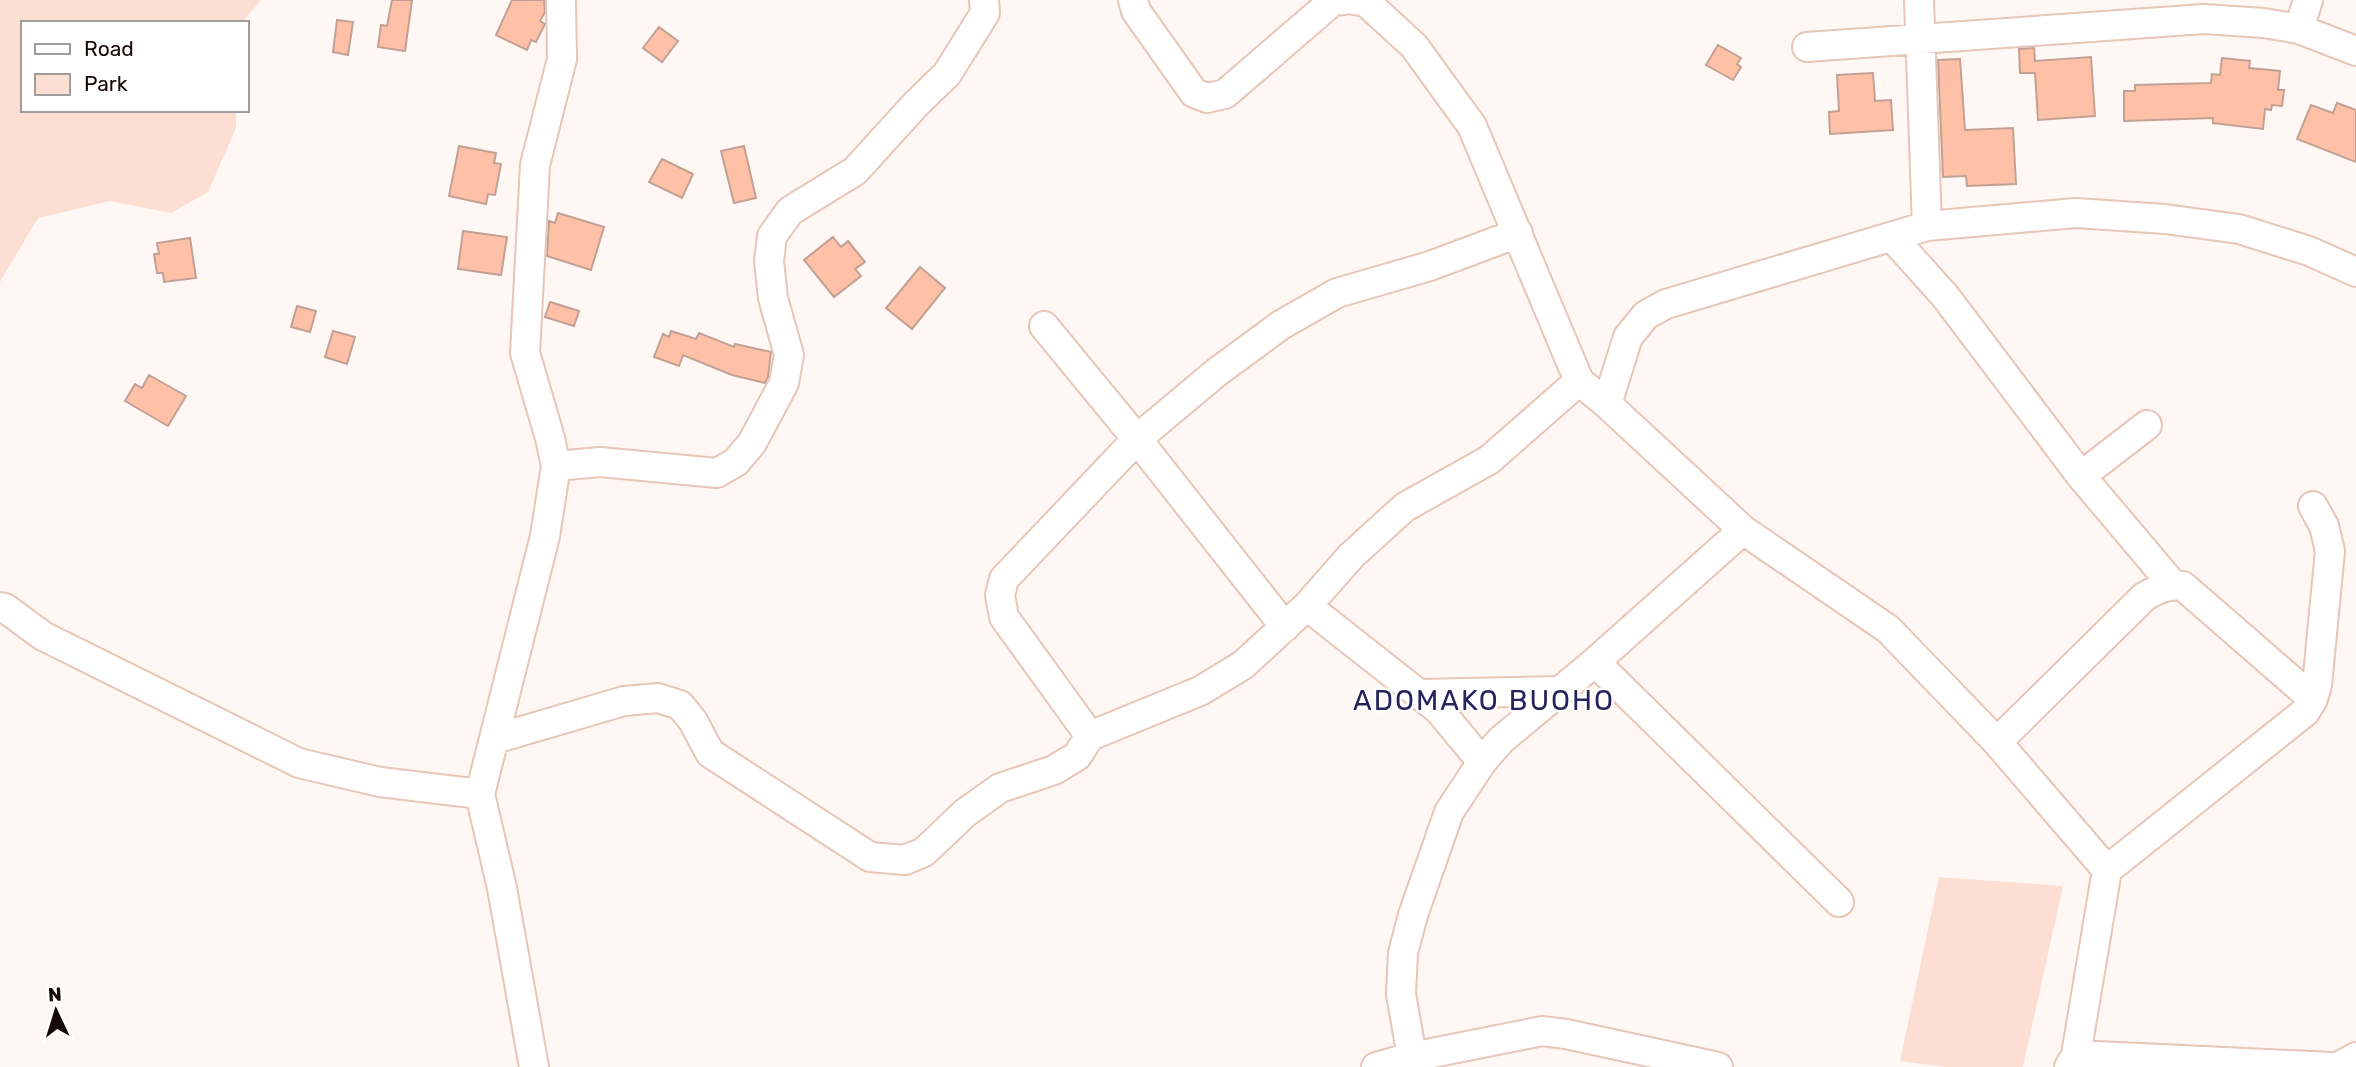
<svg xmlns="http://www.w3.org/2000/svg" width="2356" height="1067" viewBox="0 0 2356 1067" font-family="Rubik,sans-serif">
<rect width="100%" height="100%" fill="#fef7f4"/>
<path fill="#fcded2" d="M0,0H261L242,23H23V110H236V128L208,192L171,213L110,201L38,218L0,282Z
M1939,877L2063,886L2023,1067H1945L1900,1061Z"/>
<path fill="#fec1a8" stroke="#c2a194" stroke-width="2" d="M392,0H412L405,51L378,47L381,25L387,26Z
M512,0H544L545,12L540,21L545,24L536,42L531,40L527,50L496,35Z
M337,20L353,22L348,55L333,52Z
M659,27L678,41L662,62L643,48Z
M1718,45L1741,58L1737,64L1741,67L1733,80L1706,65Z
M2034,48L2035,61L2091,57L2095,116L2038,120L2035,73H2020L2019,49Z
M2222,58L2250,61L2249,68L2280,71L2278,90H2284L2282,106L2272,105L2271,110L2265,109L2263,129L2213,123V118L2124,121V91H2135V85L2211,83L2212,74L2220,75Z
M1960,59L1965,130L2013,128L2016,184L1967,186L1966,176L1943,177L1938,60Z
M1873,73L1875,101L1891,100L1893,130L1830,134L1829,112L1839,111L1837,75Z
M2337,103L2356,110V162L2297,139L2311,105L2333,113Z
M459,146L496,153L494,163L501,164L495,195L488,194L486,204L449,196Z
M744,146L756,198L734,203L721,151Z
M662,159L693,174L682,198L649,182Z
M558,213L604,227L591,270L547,256L549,221L555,223Z
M463,231L507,237L501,275L458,269Z
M833,237L841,247L848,241L865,262L855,269L861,276L834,297L804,260Z
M190,238L196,278L164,282L163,273H157L154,254H159L157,243Z
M920,267L945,288L912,329L886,308Z
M550,302L579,311L574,326L545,317Z
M297,306L316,311L310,332L291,327Z
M333,331L355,337L347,364L325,357Z
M671,331L696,339L699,333L734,347L735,344L771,352L768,377L765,383L732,375L683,355L679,366L654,357L663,334L669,337Z
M149,375L186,396L168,426L125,401L135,384L142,388Z"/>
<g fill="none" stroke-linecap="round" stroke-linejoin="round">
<g stroke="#e7c5b8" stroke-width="32">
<path id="minor" d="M1133,0L1136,11L1194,93L1207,98L1225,94L1333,1L1344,0
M1354,0L1366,2L1414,46L1472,126L1579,381L1607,404L1743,530L1888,629L1997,742L2107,870L2076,1055L2069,1067
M1919,0L1927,226
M2299,29L2308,0
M1807,47L2204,19L2264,23L2299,29L2356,51
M1892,237L1945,296L2081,476L2173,585
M1044,326L1137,439L1285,627
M1607,404L1628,337L1646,315L1666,304L1927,226L2076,213L2165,219L2239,229L2309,251L2356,272
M556,466L600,462L717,473L736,462L752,443L784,383L789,355L773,298L769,261L772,236L790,211L855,171L916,104L947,74L985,13L984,0
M2081,476L2147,425
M1307,606L1439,710L1482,762
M0,607L5,608L43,636L299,763L380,782L480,794L502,888L534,1067
M1595,662L1839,902
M1419,694L1560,691
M1090,736L1004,617L1000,595L1004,579L1137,439L1217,372L1281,325L1337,293L1430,266L1518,233
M495,739L624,701L658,698L680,705L693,721L710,753L870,857L905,860L924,852L965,813L1000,788L1054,770L1077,756L1090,736L1200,691L1243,665L1307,606L1351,556L1405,507L1489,460L1579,381
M1997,742L2144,597C2157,589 2168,584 2183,586L2313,699
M480,794L545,536L556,466L550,438L525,353L535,165L562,59L561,0
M2107,870L2305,712L2313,699L2317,685L2330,551L2324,526L2313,506
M2076,1055L2332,1067
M1412,1057L1401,994L1403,953L1413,915L1449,812L1482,762L1501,740L1595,662L1743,530
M1376,1067L1412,1057L1542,1031L1566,1034L1718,1067
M2338,1067L2356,1057"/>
</g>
<use href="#minor" stroke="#fff" stroke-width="28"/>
</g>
<g text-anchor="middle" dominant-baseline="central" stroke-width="5" stroke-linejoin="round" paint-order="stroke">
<g font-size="28" letter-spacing="2" fill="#25225c" stroke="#fff">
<text x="1484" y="700">ADOMAKO BUOHO</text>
</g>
</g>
<rect x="21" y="21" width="228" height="91" fill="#ffffff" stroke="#a19d9b" stroke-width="2"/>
<rect x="35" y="44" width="35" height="10" fill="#ffffff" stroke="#a19d9b" stroke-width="2"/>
<text x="84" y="56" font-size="21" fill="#140905">Road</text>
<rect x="35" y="74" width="35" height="21" fill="#fcded2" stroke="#a19d9b" stroke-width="2"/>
<text x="84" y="91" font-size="21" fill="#140905">Park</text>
<g transform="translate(56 1011) rotate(356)" stroke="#ffffff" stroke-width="5" paint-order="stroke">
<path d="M0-5L12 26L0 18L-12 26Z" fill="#140905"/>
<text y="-10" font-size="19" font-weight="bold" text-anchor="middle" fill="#140905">N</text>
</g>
</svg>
